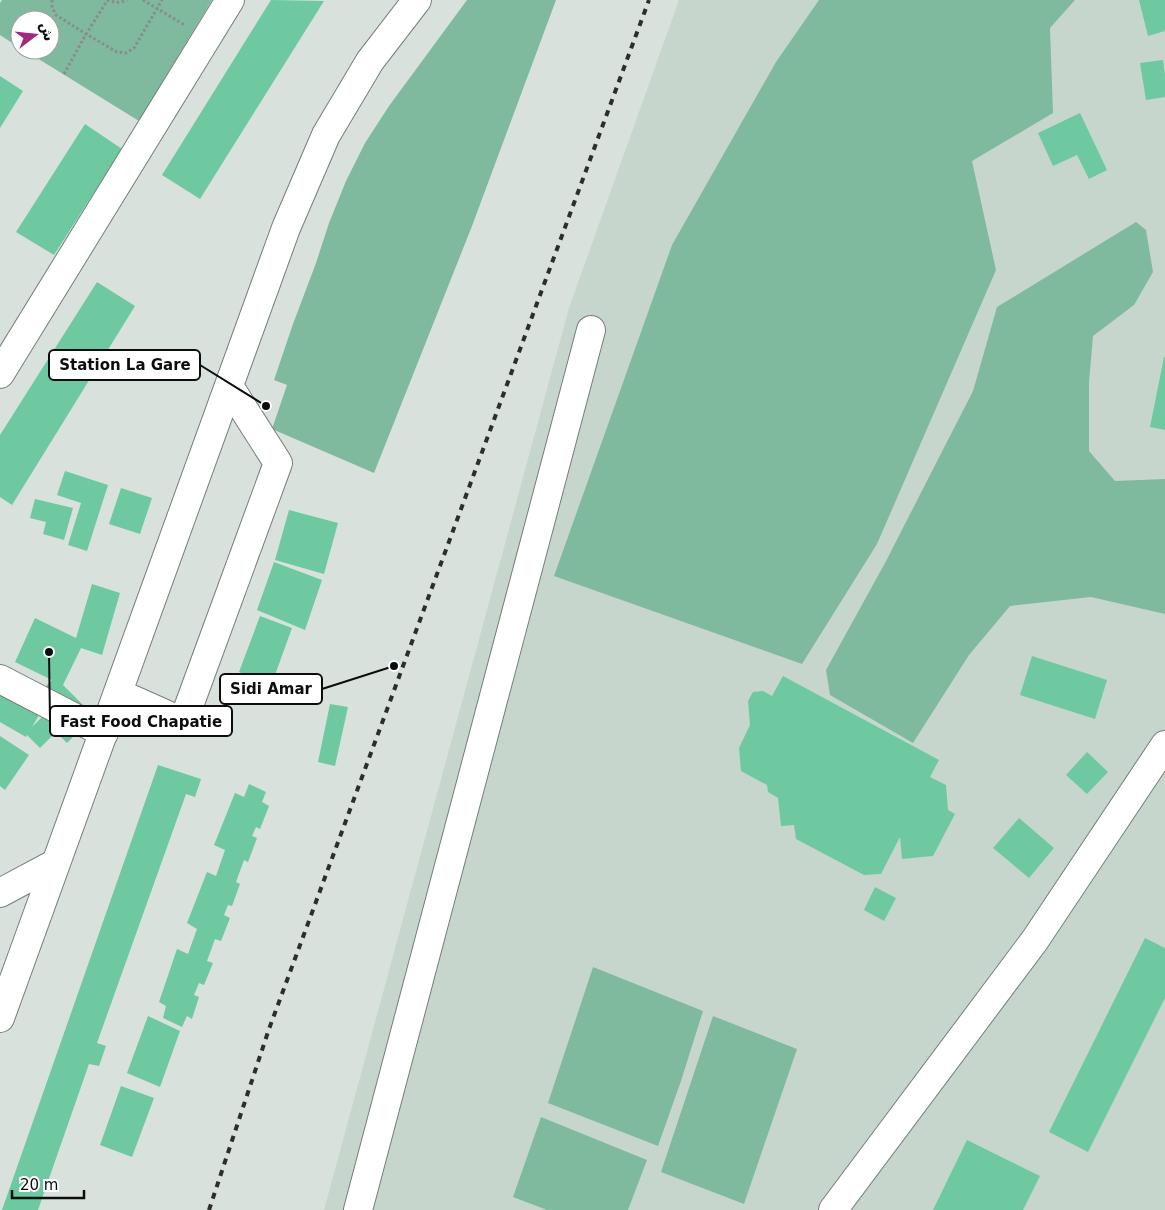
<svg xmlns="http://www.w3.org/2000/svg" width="1165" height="1210" viewBox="0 0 1165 1210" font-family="'DejaVu Sans',Vazirmatn,sans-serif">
<rect width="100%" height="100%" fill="#d8e1dc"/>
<path fill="#c6d6cd" d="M679,0H1165V1210H324L569,308Z"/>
<path fill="#80ba9e" d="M2,0H212L139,121L24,50H50V20H20V48L0,35V3Z
M467,0H556L472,226L374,473L272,429L287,385L274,380L293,324L316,263L329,223L346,181L365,143L389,106Z
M819,0H1075L1050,28L1053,113L972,161L996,270L877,544L802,664L554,576L672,245L776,62Z
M1136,222L1146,230L1153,272L1134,305L1093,336L1089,382V451L1115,481L1165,479V614L1091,597L1010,606L969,655L913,743L830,695L826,670L885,563L973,391L997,307Z
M593,967L703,1011L681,1081L658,1146L548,1103Z
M713,1016L797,1049L744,1204L661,1172Z
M541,1117L647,1160L628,1210H547L513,1197Z"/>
<path fill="#6ec9a0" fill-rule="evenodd" d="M271,0L324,1L200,199L162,175Z
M1139,0H1165V31L1148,36Z
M1163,60L1165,75V97L1146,100L1140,63Z
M0,76L23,91L0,128Z
M1080,113L1107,170L1089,179L1077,155L1053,166L1038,133Z
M85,124L122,149L54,255L16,232Z
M97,282L135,306L12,505L0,497V435Z
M1164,357H1165V430L1150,427Z
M65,471L108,485L87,551L68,545L81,503L57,495Z
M121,488L152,498L140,534L109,524Z
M35,499L73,508L64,540L43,534L46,522L30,518Z
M289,510L338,523L324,574L275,560Z
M274,562L322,580L305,630L257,610Z
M92,584L120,593L102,655L81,648L63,685L94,716L67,743L56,732L40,748L27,735L26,737L0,722V678L40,692L52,680L15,662L35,618L76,638ZM48,700L53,706L32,727Z
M260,616L292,628L271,686L239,672Z
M1032,656L1107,680L1095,719L1020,695Z
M783,676L939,760L930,777L946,785L948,810L955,814L933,856L902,859L900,837L881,874L864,875L796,839L794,825L781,826L778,798L768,792L767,785L741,771L739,748L750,725L748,701L753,692L763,691L772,696Z
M330,704L348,707L335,766L318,762Z
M0,736L29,755L5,790L0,786Z
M1087,752L1108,772L1087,794L1066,775Z
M158,765L201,779L195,797L186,794L97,1043L106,1046L99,1066L89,1064L38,1210H2Z
M249,784L266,792L262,802L269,806L260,829L256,827L252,836L257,838L248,862L244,860L236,882L240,884L232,906L228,905L224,915L230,918L221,941L215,939L207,961L213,963L204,985L199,983L194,995L199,997L192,1019L187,1016L182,1027L163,1018L166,1006L159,1002L177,949L188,954L197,929L187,923L207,872L216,876L225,850L214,845L235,793L244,797Z
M1019,818L1054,848L1029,878L993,848Z
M875,887L896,898L884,921L864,910Z
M1145,938L1165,948V998L1088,1152L1049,1132Z
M148,1016L180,1031L160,1087L127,1073Z
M121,1086L154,1098L132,1157L100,1145Z
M967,1140L1040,1176L1023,1210H933Z"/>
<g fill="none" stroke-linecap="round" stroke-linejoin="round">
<g stroke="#767e7a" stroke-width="30">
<path id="minor" d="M0,374L230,0
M0,679L104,733
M118,693L183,722L278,463L229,386
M0,893L56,863
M0,1018L286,228L326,135L370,61L417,0
M358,1210L591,330
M833,1210L1035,940L1165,745"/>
</g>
<path stroke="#878d89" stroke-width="3" stroke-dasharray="2.5 2.5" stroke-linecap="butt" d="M52,0V7L56,15L86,34L117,52L126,53L134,48L162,0
M107,0C115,3 120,3 127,0
M143,0L186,26
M64,74L86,34L107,1"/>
<use href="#minor" stroke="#fff" stroke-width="28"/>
<path stroke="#2b2e2c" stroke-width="4" stroke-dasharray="6 6" stroke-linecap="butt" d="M209,1210L269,1029L649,0"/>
</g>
<path fill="none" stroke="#0c0e0d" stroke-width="2" d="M266 406L200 365M394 666L322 689M49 652L50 721"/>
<g fill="#0c0e0d" stroke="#fff" stroke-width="2">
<circle cx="266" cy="406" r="5"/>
<circle cx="394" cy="666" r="5"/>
<circle cx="49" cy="652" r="5"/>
</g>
<g fill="#fff" stroke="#0c0e0d" stroke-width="2">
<rect x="49" y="350" width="151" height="30" rx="5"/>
<rect x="220" y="674" width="102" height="30" rx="5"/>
<rect x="50" y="706" width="182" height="30" rx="5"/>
</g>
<g font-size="15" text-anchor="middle" font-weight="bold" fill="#0c0e0d">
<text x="125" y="370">Station La Gare</text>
<text x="271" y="694">Sidi Amar</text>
<text x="141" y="727">Fast Food Chapatie</text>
</g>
<g transform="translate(35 35) rotate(74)"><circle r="24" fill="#ffffff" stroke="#9e9f9e"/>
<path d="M0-4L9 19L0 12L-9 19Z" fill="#a3297e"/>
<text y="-8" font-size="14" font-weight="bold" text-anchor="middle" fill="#0c0e0d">ش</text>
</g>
<path d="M12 1190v8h72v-8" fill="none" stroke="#0c0e0d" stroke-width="2.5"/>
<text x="20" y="1190" font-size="15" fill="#0c0e0d" stroke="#ffffff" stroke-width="4" paint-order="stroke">20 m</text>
</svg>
